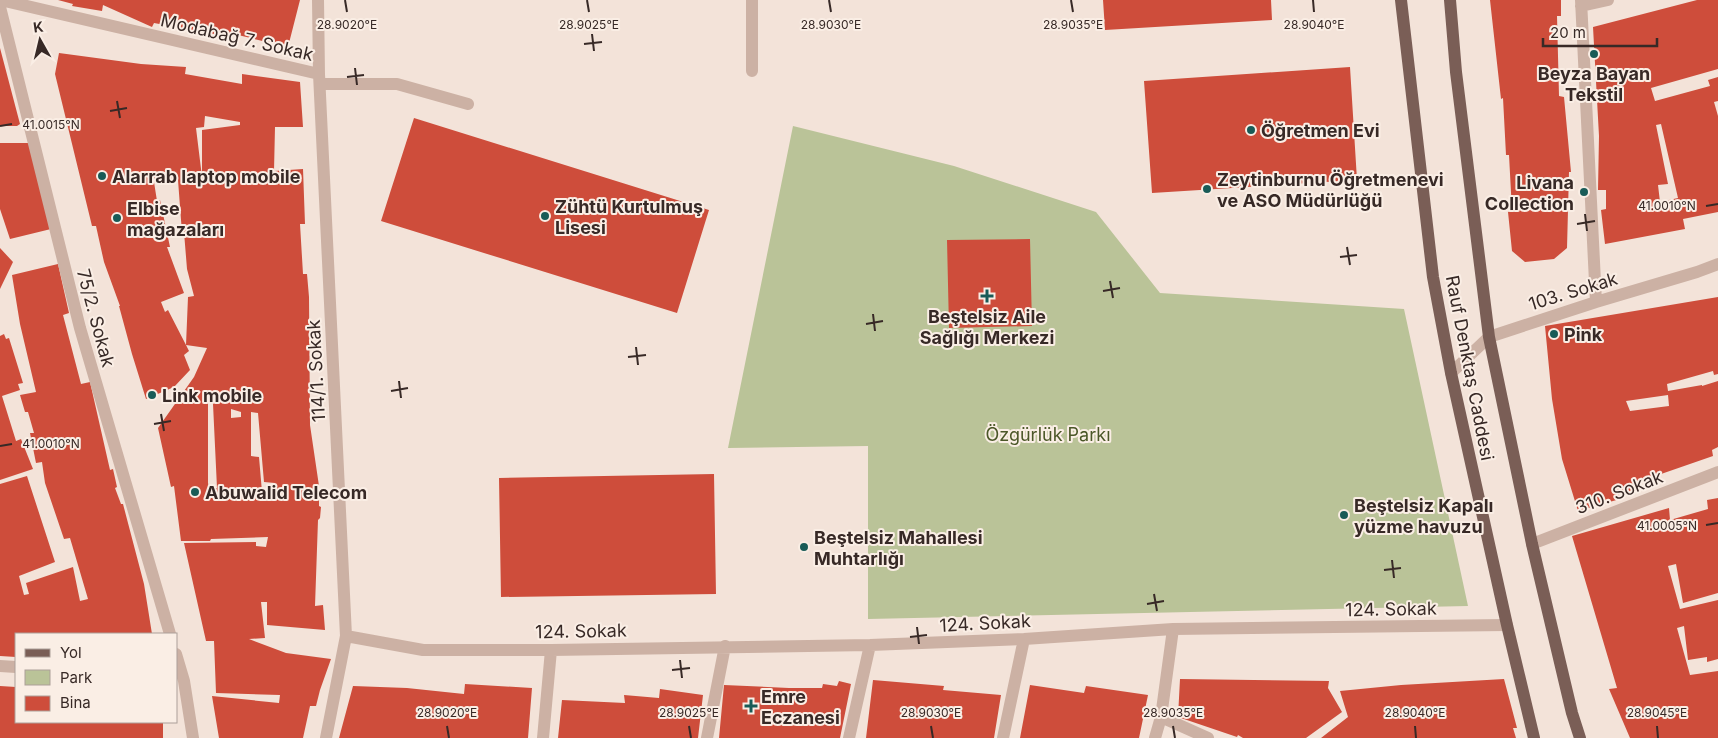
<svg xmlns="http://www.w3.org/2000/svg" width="1718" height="738" viewBox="0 0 1718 738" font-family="Inter,sans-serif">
<rect width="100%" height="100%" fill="#f3e3d9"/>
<path fill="#bac398" d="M793,126L954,166L1096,212L1160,293L1404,309L1468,606L868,619V446L728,448Z"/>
<path fill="#ce4d3b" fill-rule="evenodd" d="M58,0H300L288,47L221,31L219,35L154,23L152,27L103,5L102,11L72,6L73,4Z
M1103,0H1271L1272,20L1105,30Z
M1490,0H1561V16H1557L1559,96L1564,97L1571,172H1569L1567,248L1554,259L1525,262L1512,251L1508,212L1512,211L1509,155H1506L1503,98L1501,99Z
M1697,0H1718V69L1651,88L1655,101L1710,86L1708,80L1718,77V101L1714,102L1718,116V212L1683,219L1685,229L1605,244L1601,210L1606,209V190H1598L1599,136L1593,27ZM1661,124L1678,198L1660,202L1658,185L1668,184L1656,125Z
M0,48L20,124L17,126H0Z
M59,53L141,64L186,67L185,74L242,84V74L300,82L303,127H275L274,171L303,169L305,224H300L303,274H307L309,297L310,425L319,486V506L321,507L320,518L318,520L315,606L323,605L325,630L267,625V602H261L265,638L249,639L286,653L331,659L320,690L316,706H310L303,738H219L212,696L279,703L280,695L216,693L214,641H206L184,543L256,542V546L266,547L268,537L211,539L210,541H181L174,486L171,487L158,428L194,377L207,348L186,345L189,351L184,355L190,370L174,387L146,399L132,354L119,306H120L104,262L96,226H92L55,74ZM205,116L240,122V125L202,130V177L196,128L204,127ZM178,180L182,233L184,232L187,269L194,296L188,297L186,345L168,310L165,312L161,302L184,293L167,247H170L160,200L157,201L154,182ZM208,402L213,404L217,488H209L208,483ZM231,409L241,412V417L231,418ZM251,412L258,413L264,482L275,483L274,493L262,492L259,457L251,456Z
M1350,67L1357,180L1152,193L1144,81Z
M414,118L709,210L677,313L381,221Z
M0,143H31L51,229L10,239L0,209Z
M1030,239L1032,326L949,328L947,240Z
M0,248L13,262L0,289Z
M58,264L69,313L63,315L81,384L90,382L110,470L113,469L117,487L115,488L121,504H123L144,584L152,634H16V657L0,656V484L27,476L55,562L19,576L24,595L29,594L26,583L73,567L80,601L88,599L70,538L64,539L45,483L42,462L36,463L30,433H34L28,412H25L20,395L36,392L20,324L12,275Z
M1718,297V374L1714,375L1713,371L1667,384L1668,391L1702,385V386L1718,381V447L1712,450L1713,456L1638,482L1640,488L1619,494L1620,499L1578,511L1562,459L1552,399L1545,326ZM1668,395L1669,406L1630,411L1626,401Z
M4,334L6,339L9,338L23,383L18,384L20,390L2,396L16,441L21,439L33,469L0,480V336Z
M714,474L716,594L501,597L499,478Z
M1718,498V593L1683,603L1676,564L1668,566L1680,609L1718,600V659L1707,662V657L1688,660L1684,626L1677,628L1690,675L1718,671V738H1630L1609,689L1617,688L1572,536L1669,508L1670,520L1708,509L1707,500Z
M1180,679L1329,681L1328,688L1342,712L1306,738H1243L1238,735L1237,737L1178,717Z
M1504,679L1517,728H1513L1516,738H1321L1348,717L1340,691L1401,685Z
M873,680L944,686L943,690L1001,695L994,738H866Z
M839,681L851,684L840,738H719L724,685L789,688H822L823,684L837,686Z
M465,684L532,688L528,738H339L353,686L407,688L464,694Z
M1030,685L1084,693L1086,686L1148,695L1139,738H1020Z
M0,686L16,687V722H163V738H0Z
M660,689L703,695L698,738H558L562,700L625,703L624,695L659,698Z"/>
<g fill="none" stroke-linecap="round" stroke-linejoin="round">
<path stroke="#ccb1a4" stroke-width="12" d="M1,0L319,74
M318,0L319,74L346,636L326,738
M752,0V71
M1581,0L1596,302
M1581,6L1608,0
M0,7L80,328L170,634
M320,84H397L468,104
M1451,373L1489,337L1596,302L1697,272L1718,264
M1532,544L1718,472
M346,636L423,650H551L870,645L1024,639L1173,629L1507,625
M176,654L184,681L193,738
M0,666L16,667
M1161,717L1208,738
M543,738L551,650
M707,738L725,646
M849,738L870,645
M1003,738L1024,639
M1155,738L1161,717L1173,629"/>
<path stroke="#7a5e56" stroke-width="12" d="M1401,0L1433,277L1451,373L1507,625L1534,738
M1450,0L1456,72L1489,337L1532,544L1572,713L1580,738"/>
</g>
<path fill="none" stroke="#372926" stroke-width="2" d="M345,0L347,12M587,0L589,12M829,0L831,12M1071,0L1073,12M1313,0L1314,12M592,34L594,51M584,44L602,42M355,68L357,85M347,77L364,75M117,101L120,118M110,111L127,108M0,126L12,124M1706,206L1718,204M1585,214L1587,231M1577,224L1595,221M1347,247L1350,265M1340,257L1357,255M1110,281L1113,298M1103,291L1120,288M873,314L875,331M866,324L883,321M636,347L638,365M628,357L646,355M399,381L401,398M391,391L408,388M161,414L164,431M154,424L171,421M0,446L12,444M1706,525L1718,523M1392,560L1394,578M1384,570L1401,568M1154,594L1157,611M1147,604L1164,601M917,627L919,644M910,637L927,635M680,660L682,678M672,670L690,668M447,726L449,738M689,726L691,738M931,726L933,738M1173,726L1175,738M1415,726L1416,738M1657,726L1658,738"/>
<g fill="#195b57" stroke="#faeee5" stroke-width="2">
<circle cx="1594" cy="54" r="5"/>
<circle cx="1251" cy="130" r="5"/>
<circle cx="102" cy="176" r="5"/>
<circle cx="1207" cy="189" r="5"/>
<circle cx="1584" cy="192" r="5"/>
<circle cx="545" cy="216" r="5"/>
<circle cx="117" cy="218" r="5"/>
<path d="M984.5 288.5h5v5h5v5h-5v5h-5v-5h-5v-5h5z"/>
<circle cx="1554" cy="334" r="5"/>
<circle cx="152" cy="395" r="5"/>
<circle cx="195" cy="492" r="5"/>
<circle cx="1344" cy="515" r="5"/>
<circle cx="804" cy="547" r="5"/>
<path d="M748.5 698.5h5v5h5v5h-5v5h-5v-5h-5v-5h5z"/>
</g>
<g text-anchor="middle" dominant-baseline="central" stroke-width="4" stroke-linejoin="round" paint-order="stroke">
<g font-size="18" fill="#372926" stroke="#faeee5">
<text transform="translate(237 37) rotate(13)">Modabağ 7. Sokak</text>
<text transform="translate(1573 291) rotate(-17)">103. Sokak</text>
<text transform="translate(96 318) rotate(75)">75/2. Sokak</text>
<text transform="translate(1470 368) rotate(79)">Rauf Denktaş Caddesi</text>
<text transform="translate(316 371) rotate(-93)">114/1. Sokak</text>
<text transform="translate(1619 492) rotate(-21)">310. Sokak</text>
<text transform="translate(1391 609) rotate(-1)">124. Sokak</text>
<text transform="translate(985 623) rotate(-3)">124. Sokak</text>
<text transform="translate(581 631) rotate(-1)">124. Sokak</text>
</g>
<g font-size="18" font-weight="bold" fill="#372926" stroke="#faeee5" text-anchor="start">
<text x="1594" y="73" text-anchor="middle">Beyza Bayan<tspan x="1594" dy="21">Tekstil</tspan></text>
<text x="1261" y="130">Öğretmen Evi</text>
<text x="112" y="176">Alarrab laptop mobile</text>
<text x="1217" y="179">Zeytinburnu Öğretmenevi<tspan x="1217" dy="21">ve ASO Müdürlüğü</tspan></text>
<text x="1574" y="182" text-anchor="end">Livana<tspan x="1574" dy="21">Collection</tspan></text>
<text x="555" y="206">Zühtü Kurtulmuş<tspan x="555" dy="21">Lisesi</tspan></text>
<text x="127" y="208">Elbise<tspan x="127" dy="21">mağazaları</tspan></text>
<text x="987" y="316" text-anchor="middle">Beştelsiz Aile<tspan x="987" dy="21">Sağlığı Merkezi</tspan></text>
<text x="1564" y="334">Pink</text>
<text x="162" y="395">Link mobile</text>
<text x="205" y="492">Abuwalid Telecom</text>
<text x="1354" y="505">Beştelsiz Kapalı<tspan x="1354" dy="21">yüzme havuzu</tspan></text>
<text x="814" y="537">Beştelsiz Mahallesi<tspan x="814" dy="21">Muhtarlığı</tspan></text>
<text x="761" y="696">Emre<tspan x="761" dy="21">Eczanesi</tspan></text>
</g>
<g font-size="18" fill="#4b5728" stroke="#faeee5">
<text x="1048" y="434">Özgürlük Parkı</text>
</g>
</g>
<g font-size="12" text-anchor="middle" fill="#372926" stroke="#faeee5" stroke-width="4" stroke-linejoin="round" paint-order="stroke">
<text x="347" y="29">28.9020°E</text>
<text x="589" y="29">28.9025°E</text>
<text x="831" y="29">28.9030°E</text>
<text x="1073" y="29">28.9035°E</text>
<text x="1314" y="29">28.9040°E</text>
<text x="51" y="129">41.0015°N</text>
<text x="1667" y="210">41.0010°N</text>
<text x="51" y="448">41.0010°N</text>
<text x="1667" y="530">41.0005°N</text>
<text x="447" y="717">28.9020°E</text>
<text x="689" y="717">28.9025°E</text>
<text x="931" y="717">28.9030°E</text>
<text x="1173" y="717">28.9035°E</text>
<text x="1415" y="717">28.9040°E</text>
<text x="1657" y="717">28.9045°E</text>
</g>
<rect x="15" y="633" width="162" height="90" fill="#faeee5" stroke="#ac9f99"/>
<rect x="25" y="649" width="25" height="8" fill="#7a5e56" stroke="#ac9f99"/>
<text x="60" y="658" font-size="15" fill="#372926">Yol</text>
<rect x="25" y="670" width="25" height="15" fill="#bac398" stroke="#ac9f99"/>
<text x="60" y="683" font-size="15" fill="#372926">Park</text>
<rect x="25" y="696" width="25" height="15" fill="#ce4d3b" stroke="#ac9f99"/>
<text x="60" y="708" font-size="15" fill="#372926">Bina</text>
<g transform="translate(40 40) rotate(352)" stroke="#faeee5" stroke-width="4" paint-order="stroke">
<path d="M0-4L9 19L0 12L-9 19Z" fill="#372926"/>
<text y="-8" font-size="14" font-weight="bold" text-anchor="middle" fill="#372926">K</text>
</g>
<path d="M1543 38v8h114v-8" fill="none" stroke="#372926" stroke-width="2.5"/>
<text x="1550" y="38" font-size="15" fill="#372926" stroke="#faeee5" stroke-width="4" paint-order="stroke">20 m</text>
</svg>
